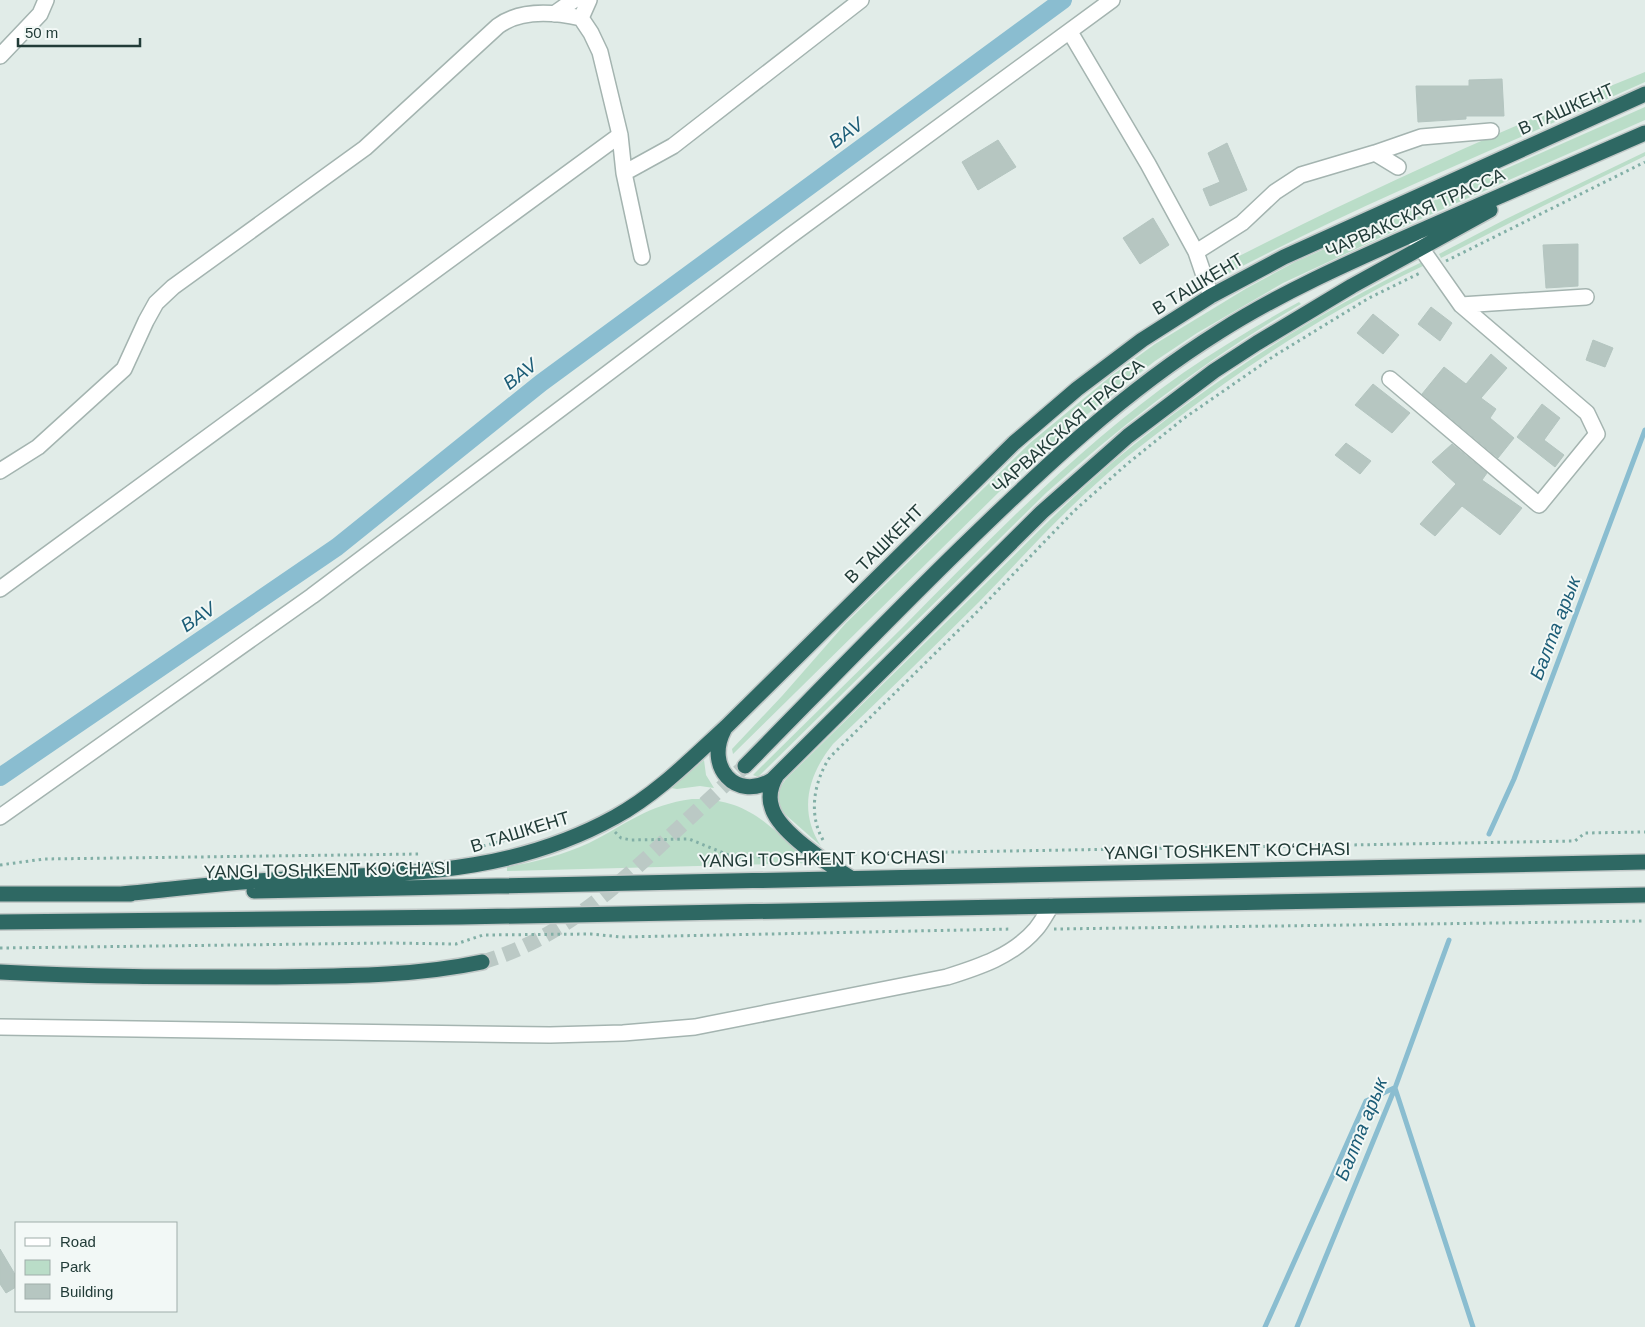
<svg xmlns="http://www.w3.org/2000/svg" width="1645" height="1327" viewBox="0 0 1645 1327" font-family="Helvetica,sans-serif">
<rect width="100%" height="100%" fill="#e1ece8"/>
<path fill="#baddc8" d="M1645,72V82C1502,147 1356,205 1218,279L1212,270C1353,197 1498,131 1645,72Z
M1645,107V120L1416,221L1283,283L1197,333L1155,361L1061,435L999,492L733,754L732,749L782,696L846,623L1030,443L1111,376L1155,344L1247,288L1295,262Z
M1645,152V156L1543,206L1441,258L1439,254L1506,219Z
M1422,262L1423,266C1337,307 1255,359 1179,417C1151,438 1123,459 1098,482C1056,519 1018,562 979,602C931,650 882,697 833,744C808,775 798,811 821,846L779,809C776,795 779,787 788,777C853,713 918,650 983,586C1026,544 1068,500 1114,461C1208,383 1312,315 1422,262Z
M1299,302L1301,304C1209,357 1125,422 1046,493L758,777L753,775C802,726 852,678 901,629C990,539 1079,446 1183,373C1221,347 1259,324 1299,302Z
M704,760L706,775L714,788L700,786L677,789L671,788Z
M692,799C749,798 770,826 809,863L507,871V867C535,862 563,855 589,843C627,824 647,805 692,799Z"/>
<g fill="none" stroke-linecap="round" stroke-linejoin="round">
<path stroke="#8abdd0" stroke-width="5" d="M1489,834L1514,779L1645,430
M1395,1088L1473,1327
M1265,1327L1366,1101L1394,1088
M1297,1327L1395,1088L1449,940"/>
<path stroke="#8abdd0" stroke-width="18" d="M0,777L337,547L541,383L1063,0"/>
</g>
<path fill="#b6c6c1" stroke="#b4c5c0" d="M1502,79L1504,116H1466V119L1418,122L1416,86H1469V80Z
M998,140L1016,167L978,190L962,162Z
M1227,143L1247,190L1210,206L1203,189L1220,182L1208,153Z
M1153,218L1169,245L1140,264L1123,238Z
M1578,244V286L1546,288L1543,245Z
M1431,307L1452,323L1440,341L1418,324Z
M1373,314L1399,335L1383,354L1357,333Z
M1593,340L1613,348L1605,367L1586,360Z
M1491,354L1507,368L1481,398L1496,409L1490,418L1514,438L1498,458L1422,394L1444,367L1466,384Z
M1373,384L1410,413L1392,433L1355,405Z
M1542,404L1560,418L1544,440L1564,455L1555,467L1517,437Z
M1346,443L1371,461L1360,474L1335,455Z
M1452,444L1487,473L1482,480L1522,508L1500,535L1462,506L1435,536L1420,524L1456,484L1432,462Z
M0,1249L16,1276V1287L6,1293L0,1284Z"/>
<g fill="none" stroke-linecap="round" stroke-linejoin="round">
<path stroke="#bbc9c5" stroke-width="15" stroke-dasharray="15 8" stroke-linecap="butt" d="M482,962C556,941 612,891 667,839C693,815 719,790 745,766"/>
<g stroke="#a4b4b0" stroke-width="18">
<path id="minor" d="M554,14L574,0
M581,18L589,0
M1070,32L1148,164L1196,252L1211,296
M0,56L40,14L46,0
M1375,153L1398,167
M624,173L673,146L861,0
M1196,252L1242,223L1275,192L1301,175L1375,153L1421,137L1491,131
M1461,305L1586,297
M1390,379L1539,505L1597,434L1587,413L1461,305L1414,238
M0,471L38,447L124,369L146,321L156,303L173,287L365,148L498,26C521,9 554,12 581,18L591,33L600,52L620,135L624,173L642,257
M0,589L620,135
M0,817L312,596L790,236L1112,0
M0,1027L550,1035L623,1033L695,1027L947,977C979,967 1013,956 1036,929C1042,922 1046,914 1051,906"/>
</g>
<g stroke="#c1c8c7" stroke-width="18">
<path id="highway" d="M724,730C705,766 735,802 772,780L1042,512L1128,436L1214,371L1257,343L1352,286L1490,210
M745,766C817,693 888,619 962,547C1042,469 1123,392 1219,332C1285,290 1357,259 1429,227C1501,196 1573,165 1645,133
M777,775C771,785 768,797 772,808C779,832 828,864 849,877
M254,891L1645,862
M0,894H131
M121,894C178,889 234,881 291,879C406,873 510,875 615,817C657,794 691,759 726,727L1014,443L1077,389L1142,340L1211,296L1284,257L1645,94
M0,922L461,917L1645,895
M0,972C89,977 177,977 266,977C338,976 411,977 482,962"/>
</g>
<path stroke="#82afa6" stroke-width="3" stroke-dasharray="2.5 4" stroke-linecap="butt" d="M1446,261L1645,162
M615,832L621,838L631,840L689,839L736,858L792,855
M823,840C808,814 814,781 830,757L975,614L1074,511L1127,464L1183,419L1274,356L1369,298L1420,273
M483,846L506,840
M841,854L1575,841L1585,833L1645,832
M0,865L44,859L420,854
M1054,929L1645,921
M0,948L389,943L456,944L483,935L591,934L622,937L1012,929"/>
<use href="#minor" stroke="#fff" stroke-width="15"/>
<use href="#highway" stroke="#2e6863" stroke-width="15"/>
</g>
<g text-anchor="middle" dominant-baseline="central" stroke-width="4" stroke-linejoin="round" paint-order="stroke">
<g font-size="18" fill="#223c38" stroke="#f2f8f6">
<text transform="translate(1566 109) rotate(-24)">В ТАШКЕНТ</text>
<text transform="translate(1415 213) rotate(-24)">ЧАРВАКСКАЯ ТРАССА</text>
<text transform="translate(1198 284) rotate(-31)">В ТАШКЕНТ</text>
<text transform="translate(1068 426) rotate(-41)">ЧАРВАКСКАЯ ТРАССА</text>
<text transform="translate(884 544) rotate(-45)">В ТАШКЕНТ</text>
<text transform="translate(520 832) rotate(-17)">В ТАШКЕНТ</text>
<text transform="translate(1227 851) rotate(-1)">YANGI TOSHKENT KO‘CHASI</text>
<text transform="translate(822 859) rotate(-1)">YANGI TOSHKENT KO‘CHASI</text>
<text transform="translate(327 870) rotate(-1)">YANGI TOSHKENT KO‘CHASI</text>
</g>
<g font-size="19" font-style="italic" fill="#1c5d77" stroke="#f2f8f6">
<text transform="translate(846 133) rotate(-36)">BAV</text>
<text transform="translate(520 374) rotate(-38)">BAV</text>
<text transform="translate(198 617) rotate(-34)">BAV</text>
<text transform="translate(1555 628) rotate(-69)">Балта арык</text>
<text transform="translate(1361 1129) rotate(-68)">Балта арык</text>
</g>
</g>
<rect x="15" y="1222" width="162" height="90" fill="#f2f8f6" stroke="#9fadaa"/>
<rect x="25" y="1238" width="25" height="8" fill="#ffffff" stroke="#9fadaa"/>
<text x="60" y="1247" font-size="15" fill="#223c38">Road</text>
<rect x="25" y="1260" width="25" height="15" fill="#baddc8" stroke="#9fadaa"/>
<text x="60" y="1272" font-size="15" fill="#223c38">Park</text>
<rect x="25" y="1284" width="25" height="15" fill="#b6c6c1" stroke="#9fadaa"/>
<text x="60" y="1297" font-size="15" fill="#223c38">Building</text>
<path d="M18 38v8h122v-8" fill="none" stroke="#223c38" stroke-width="2.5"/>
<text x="25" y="38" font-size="15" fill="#223c38" stroke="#f2f8f6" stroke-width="4" paint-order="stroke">50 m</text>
</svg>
